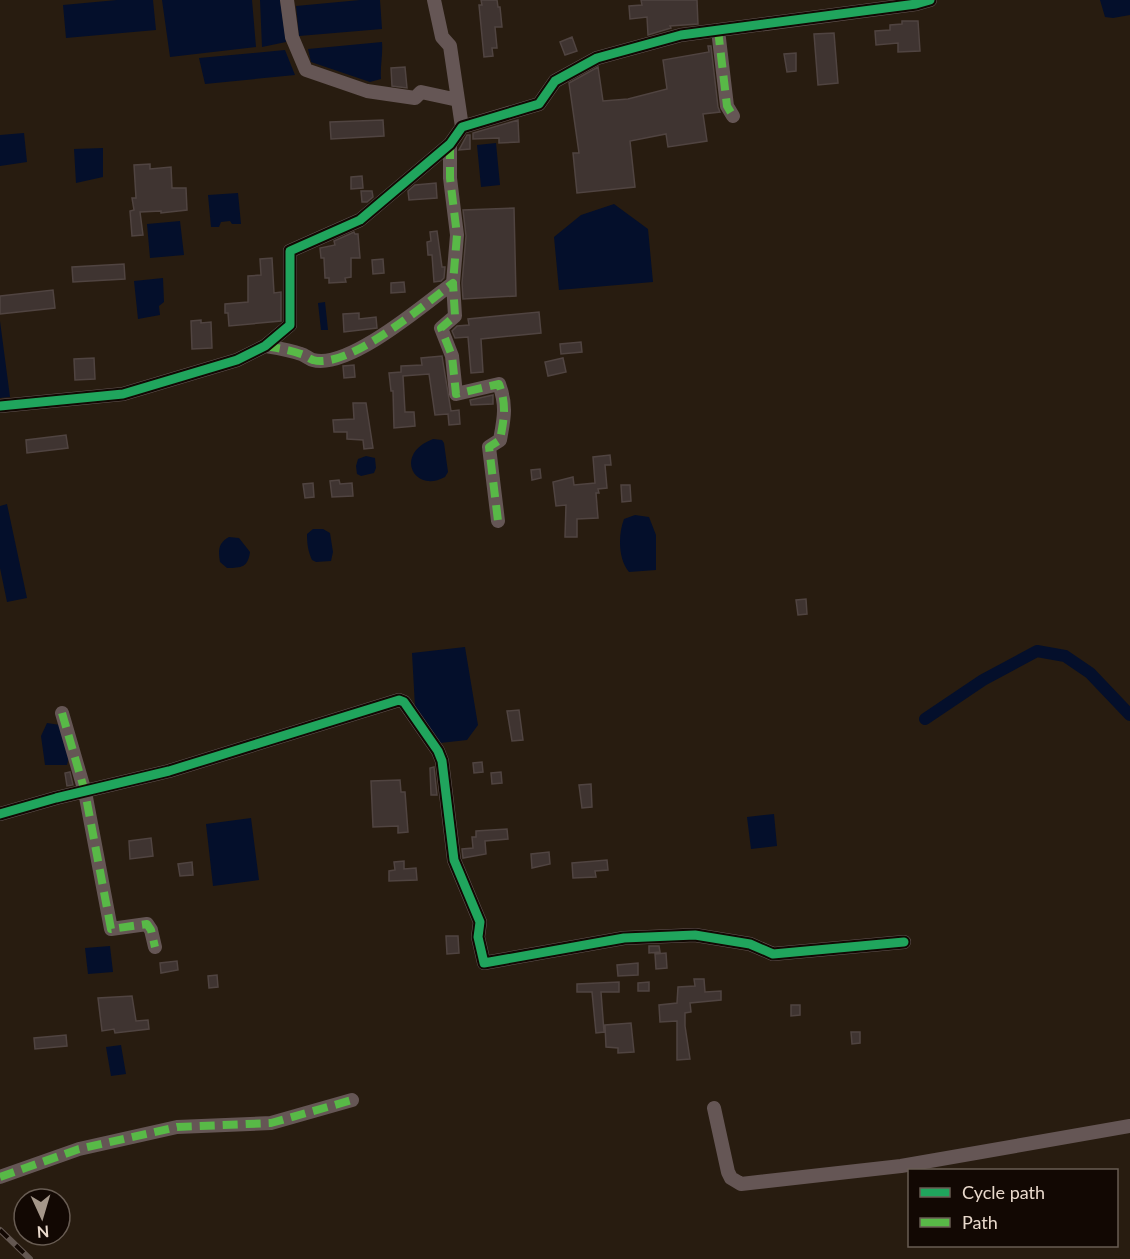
<svg xmlns="http://www.w3.org/2000/svg" width="1130" height="1259" viewBox="0 0 1130 1259" font-family="Lato,sans-serif">
<rect width="100%" height="100%" fill="#281c10"/>
<path fill="#040f2b" d="M117,0H153L156,30L66,38L63,5Z
M162,0H252L256,47L170,57Z
M260,0H280L286,42L262,47Z
M360,0H380L382,29L299,36L296,6Z
M1100,0H1130V15L1113,18L1105,17Z
M382,42C383,56 380,66 381,79L370,82L311,62L308,49Z
M285,50L295,75L205,84L199,58Z
M24,133L27,162L0,166V135Z
M496,143L500,185L481,187L477,145Z
M103,148V177L76,183L74,149Z
M238,193L241,224H232L230,221L221,222L219,227H211L208,195Z
M614,204L648,229L653,282L559,290L554,237L581,215Z
M180,221L184,255L150,258L147,224Z
M163,278L164,302L159,306L160,315L138,319L134,281Z
M325,302L328,330H321L318,303Z
M0,321L10,397L0,398Z
M433,439L442,440L444,443L448,472L445,477C414,494 393,454 433,439Z
M366,456L375,458L376,468L374,473L361,476L357,474L356,466L358,459Z
M7,504L27,598L7,602L0,568V506Z
M635,515L649,517L656,535V570L629,572C618,559 618,535 624,519Z
M313,529H323L330,533L333,552L331,561L316,562L312,560C308,551 307,544 307,534Z
M229,537L239,538L250,552C248,567 242,568 227,568L220,562C218,551 218,543 229,537Z
M465,647L478,725L467,740L440,743L415,707L412,653Z
M47,723L60,725L69,757L67,765H45L41,736Z
M774,814L777,846L751,849L747,817Z
M251,818L259,880L213,886L206,824Z
M110,946L113,972L88,974L85,948Z
M121,1045L126,1074L111,1076L106,1047Z"/>
<g fill="none" stroke-linecap="round" stroke-linejoin="round">
<path stroke="#040f2b" stroke-width="12" d="M925,719L983,680L1037,651L1065,656L1090,673L1130,715"/>
</g>
<path fill="#3f3431" stroke="#504441" stroke-width="1.5" d="M481,0H497L498,7H500L502,27H495L497,48H492L493,56L484,57L479,5H482Z
M641,0H697L698,24L670,26L671,28L648,35L647,17L630,19L629,6L642,5Z
M902,21H918L920,51L898,52V43L876,45L875,31L890,30V25L902,24Z
M834,33L838,83L818,85L814,34Z
M572,37L577,51L565,55L560,42Z
M708,46H711L718,107L720,112L703,114L707,141L668,147L666,134L630,141L635,187L577,193L573,153H579L569,83L598,67L603,101L628,99L667,89L663,60L709,52Z
M796,53V71L787,72L784,54Z
M405,67L407,88L392,86L391,68Z
M383,120L384,136L331,139L330,122Z
M518,120L519,142L499,143V138L473,139V133Z
M467,135H470V149L459,150Z
M150,164V169L171,167L172,188H186L187,210L161,213V211L140,212L143,235L132,236L130,211L134,210L132,198H136L134,165Z
M362,176L363,188L351,189V177Z
M436,183L437,198L409,200L408,191L415,185Z
M361,191H372L373,197L367,202H362Z
M514,208L516,296L463,299L462,283L466,236L463,210Z
M437,231L442,267H445L444,278L441,281L434,282L432,255H428L427,242L431,241L430,232Z
M354,232L355,234H358L360,258H351V277L345,278L346,282L329,283V278H325L324,258H321L320,248L335,245L334,241Z
M272,258L274,293L281,292V321L229,326L228,313H225V304L248,302V276L261,275L260,259Z
M383,259L384,273L373,274L372,260Z
M124,264L125,279L73,282L72,267Z
M404,282L405,292L391,293V283Z
M53,290L55,308L0,314V296Z
M539,312L541,333L481,339L483,372L471,373L468,337L455,338L452,331L457,326L469,325L468,319Z
M359,313V319L376,317L377,328L344,332L343,314Z
M201,320V323L211,322L212,348L192,349L191,321Z
M581,342L582,352L561,354L560,344Z
M442,356L451,411L459,410L460,424L449,425L448,414L435,415L429,374L403,376L405,412H414L415,426L394,428L393,391H391L389,373L401,372V366L422,365L421,358Z
M94,358L95,379L75,380L74,359Z
M563,358L566,372L548,376L545,362Z
M354,365L355,377L344,378L343,366Z
M493,395V404L471,405L470,400Z
M353,403H366L373,448L364,449L363,440L347,439V432H334L333,420L354,419Z
M66,435L68,448L27,453L26,440Z
M610,455L611,465H605L607,488L598,489L599,493H596L598,518L577,519V537H565L566,505L556,506L553,482L573,477L574,485L595,483L593,457Z
M540,469L541,478L532,480L531,470Z
M339,480L340,484L352,483L353,496L332,497L330,481Z
M313,483L314,497L305,498L303,484Z
M621,485H630L631,501L622,502Z
M806,599L807,614L798,615L796,600Z
M519,710L523,740L512,741L507,711Z
M482,762L483,772L474,773L473,763Z
M434,767L437,795H431L430,768Z
M70,772L73,785L67,786L65,773Z
M501,772L502,783L492,784L491,773Z
M400,780L401,792H405L408,832L398,833V826L373,827L371,781Z
M591,784L592,807L582,808L579,785Z
M507,829L508,839L485,841L486,854L463,858L462,849L473,848L472,837H476V831Z
M151,838L153,856L130,859L129,841Z
M549,852L550,864L532,868L531,854Z
M607,860L608,870L595,871L596,877L573,878L572,863Z
M404,861V869L416,868L417,880L389,881V871L395,870L394,862Z
M192,862L193,875L180,876L178,864Z
M446,936H458L459,953L447,954Z
M649,946H659L660,952L649,953Z
M666,953L667,968L656,969L655,954Z
M177,961L178,970L161,973L160,963Z
M638,963V975L618,976L617,965Z
M217,975L218,987L209,988L208,976Z
M694,979H704L705,992L721,991V1000L690,1003L691,1012L685,1013V1026L690,1059L677,1060V1021L660,1022L659,1005L677,1003L678,987L695,986Z
M619,982V992H601L604,1032L596,1033L592,992H577V984Z
M649,982V991H638V983Z
M132,996L136,1021L148,1020L149,1029L115,1033L114,1029L102,1031L98,998Z
M791,1005H800V1015L791,1016Z
M631,1023L634,1052L618,1053V1048L606,1047L605,1025Z
M851,1032H860V1043L852,1044Z
M66,1035L67,1046L35,1049L34,1038Z"/>
<g fill="none" stroke-linecap="round" stroke-linejoin="round">
<path stroke="#655655" stroke-width="14" d="M287,0L292,37L306,70L367,91L415,98L421,92L458,100
M434,0L442,37L450,46L462,127
M718,30L727,106L733,116
M450,144V178L457,235L453,283
M265,346C277,348 290,350 301,354C305,355 309,359 313,360C348,370 425,304 453,283L455,316L441,328L452,356L456,394L499,384C507,406 504,418 500,440L489,447L498,521
M0,406L123,394L237,360L265,346L290,325V251L360,220L450,144L462,127L539,104L555,81L597,58L681,35L916,4L930,0
M62,713L85,792L111,929L147,924L151,930L155,947
M0,814L56,798L169,771L399,700L404,702L438,751L442,761L454,860L480,922L478,937L484,963L624,938L695,935L750,944L773,954L904,942
M714,1108L728,1172L731,1178L741,1184L901,1166L1130,1126
M0,1177L79,1149L177,1127L271,1123L352,1100"/>
<g stroke="#635751" stroke-width="6">
<path id="rail" d="M0,1230L30,1259"/>
</g>
<use href="#rail" stroke="#120803" stroke-width="4" stroke-dasharray="11" stroke-linecap="butt"/>
<path stroke="#58b947" stroke-width="8" stroke-dasharray="15 8" stroke-linecap="butt" d="M718,30L727,106L733,116
M450,144V178L457,235L453,283
M265,346C277,348 290,350 301,354C305,355 309,359 313,360C348,370 425,304 453,283L455,316L441,328L452,356L456,394L499,384C507,406 504,418 500,440L489,447L498,521
M62,713L85,792L111,929L147,924L151,930L155,947
M0,1177L79,1149L177,1127L271,1123L352,1100"/>
<g stroke="#120803" stroke-width="13">
<path id="cycleway" d="M0,406L123,394L237,360L265,346L290,325V251L360,220L450,144L462,127L539,104L555,81L597,58L681,35L916,4L930,0
M0,814L56,798L169,771L399,700L404,702L438,751L442,761L454,860L480,922L478,937L484,963L624,938L695,935L750,944L773,954L904,942"/>
</g>
<use href="#cycleway" stroke="#20a55d" stroke-width="9"/>
</g>
<rect x="908" y="1169" width="210" height="78" fill="#120803" stroke="#685c53" stroke-width="1.5"/>
<rect x="920" y="1188" width="30" height="9" fill="#20a55d" stroke="#685c53" stroke-width="1.5"/>
<text x="962" y="1199" font-size="18" fill="#e9d9cc">Cycle path</text>
<rect x="920" y="1218" width="30" height="9" fill="#58b947" stroke="#685c53" stroke-width="1.5"/>
<text x="962" y="1229" font-size="18" fill="#e9d9cc">Path</text>
<g transform="translate(42 1217) rotate(176)"><circle r="28" fill="#120803" stroke="#685c53" stroke-width="1.5"/>
<path d="M0-4.5L10 22L0 15L-10 22Z" fill="#a5978a"/>
<text y="-9" font-size="16" font-weight="bold" text-anchor="middle" fill="#e9d9cc">N</text>
</g>
</svg>
